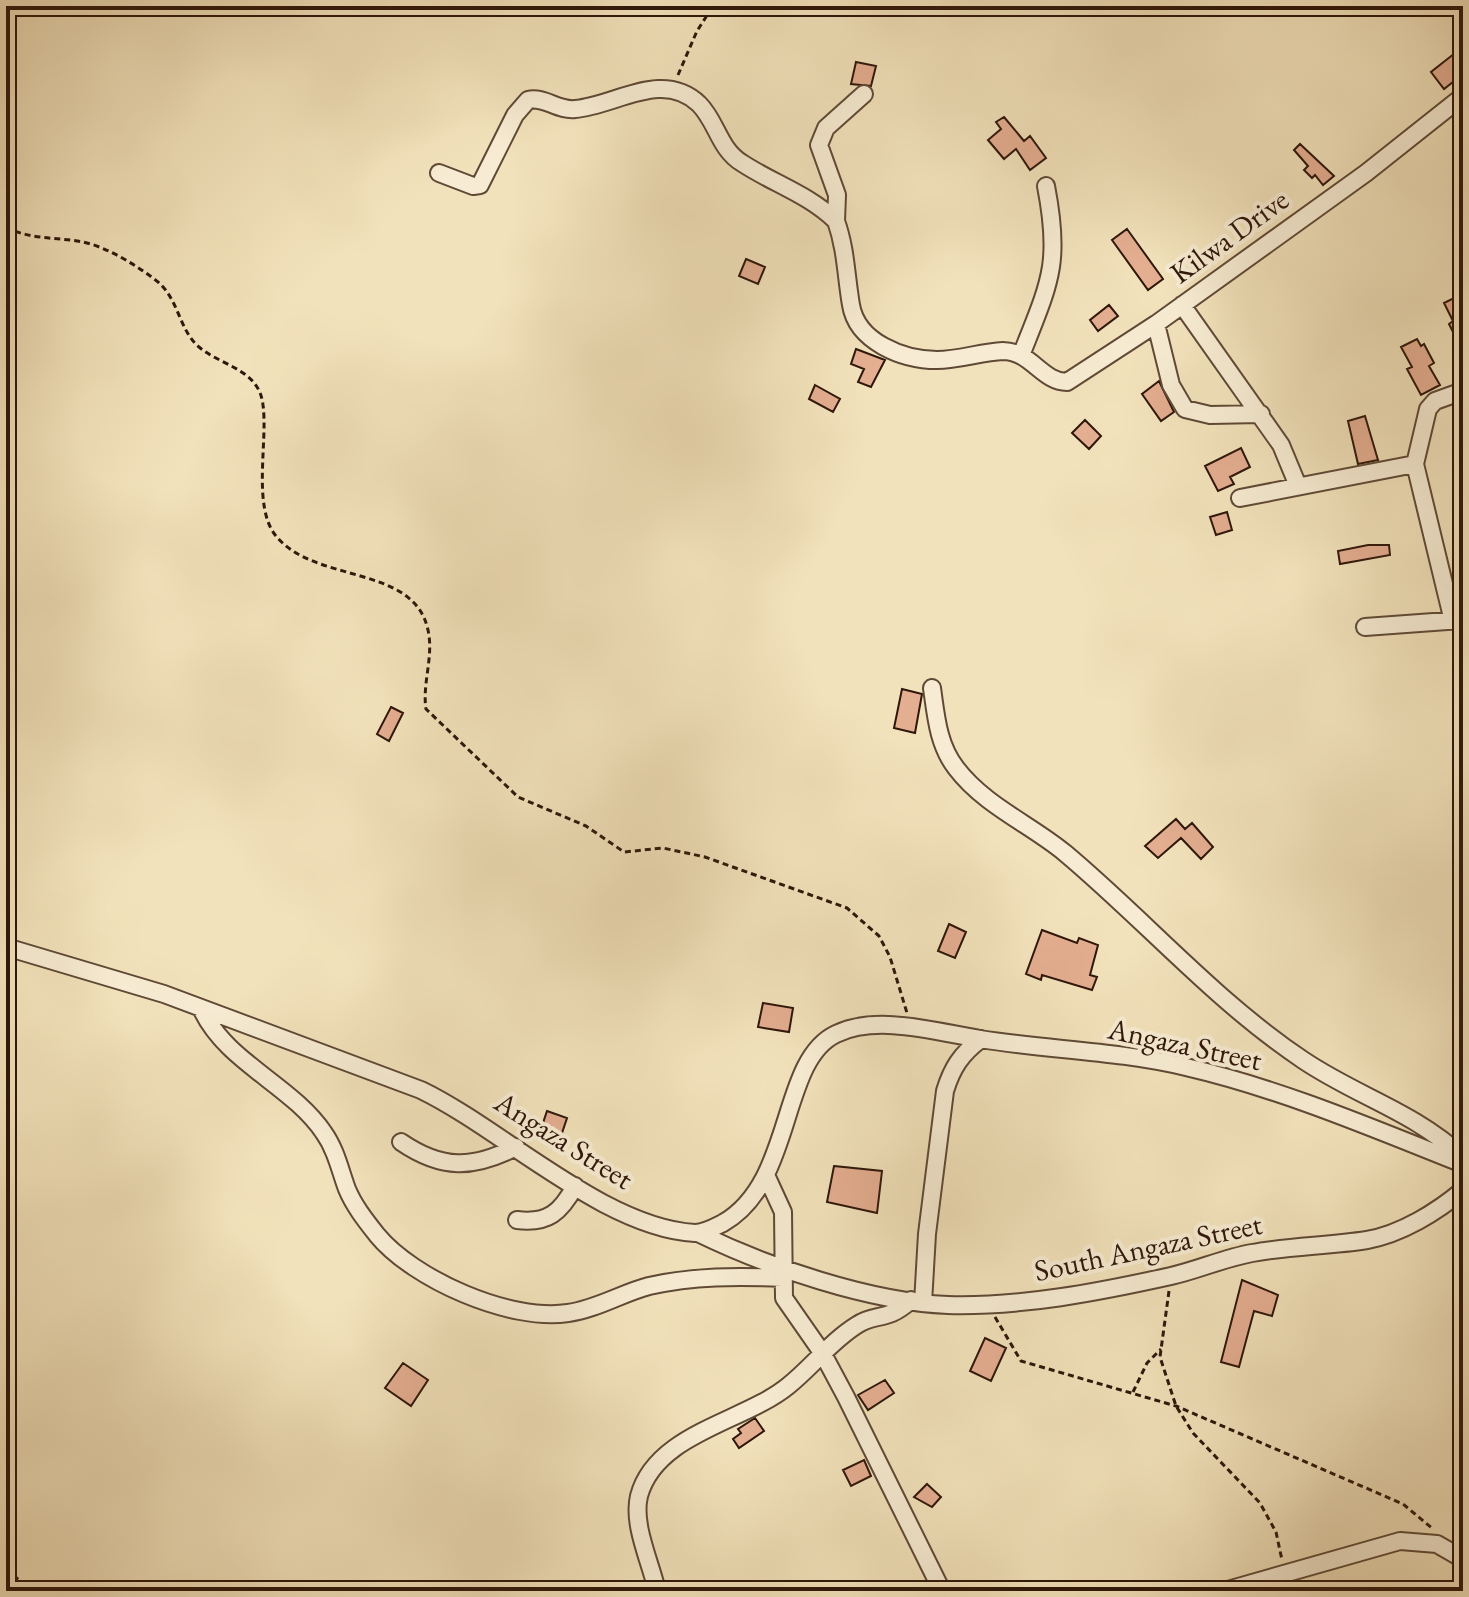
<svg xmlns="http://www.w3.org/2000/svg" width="1469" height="1597" viewBox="0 0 1469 1597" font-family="'EB Garamond',serif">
<rect width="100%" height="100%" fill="#f2e2bb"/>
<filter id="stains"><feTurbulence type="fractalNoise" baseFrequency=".0025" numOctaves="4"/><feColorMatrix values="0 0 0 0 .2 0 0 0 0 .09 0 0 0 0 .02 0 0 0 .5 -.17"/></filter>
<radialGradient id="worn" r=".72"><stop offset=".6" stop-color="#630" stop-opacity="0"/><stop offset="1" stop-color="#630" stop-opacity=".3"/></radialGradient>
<path fill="#e4ae91" stroke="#2e160a" stroke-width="2" d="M1455,53L1463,62V74L1444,89L1431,72Z
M856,62L876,66L871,86L851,84Z
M1004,117L1024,141L1030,136L1046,158L1030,170L1016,149L1004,159L988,140L1001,129L996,122Z
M1300,144L1334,176L1323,185L1315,175L1312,178L1304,170L1308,166L1294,150Z
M1127,229L1163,279L1148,290L1112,240Z
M746,259L765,267L758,284L739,276Z
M1458,296L1463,306V341L1459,333L1455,336L1449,324L1453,321L1444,303Z
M1109,305L1118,316L1098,331L1090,320Z
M1417,339L1421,346L1424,344L1434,363L1429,366L1440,385L1421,395L1407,369L1412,367L1401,347Z
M856,349L885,360L871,387L858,382L864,369L851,364Z
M1159,381L1174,412L1161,421L1142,394Z
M815,385L840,399L833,412L809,399Z
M1365,416L1378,460L1358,464L1348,421Z
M1085,420L1101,436L1089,449L1072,433Z
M1241,448L1250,467L1230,477L1234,484L1218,491L1205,466Z
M1227,512L1232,530L1216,535L1210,517Z
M1368,545H1389L1390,555L1340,564L1338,551Z
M902,689L922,694L915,733L894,728Z
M391,707L403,713L389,741L377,734Z
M1176,819L1185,829L1192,823L1213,847L1201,859L1181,838L1158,858L1145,846Z
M949,924L966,932L955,958L938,951Z
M1042,930L1077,943L1079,938L1098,945L1090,975L1097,977L1092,990L1042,975L1041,980L1026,974Z
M763,1003L793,1008L789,1032L758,1027Z
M547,1111L567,1118L561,1136L541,1129Z
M834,1166L882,1171L877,1213L827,1202Z
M1242,1280L1278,1295L1272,1316L1254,1311L1239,1367L1221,1362Z
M985,1338L1006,1348L991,1381L970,1371Z
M403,1363L428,1380L411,1406L385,1388Z
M885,1380L894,1393L868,1410L858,1395Z
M755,1418L764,1431L739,1448L733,1439L741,1433L738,1429Z
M864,1460L871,1476L851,1486L843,1470Z
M927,1484L941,1497L932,1507L914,1497Z"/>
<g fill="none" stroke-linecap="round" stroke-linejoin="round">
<g stroke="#5f4936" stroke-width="20">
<path id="minor" d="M439,173L473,186L480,185L515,115L528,100C544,96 558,111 575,109C615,106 662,69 699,104C717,122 719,149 742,163C774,184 808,194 836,221C846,249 846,276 851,305C857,342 903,360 937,360C959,360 981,352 1003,351C1031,351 1042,382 1067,382L1156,324L1366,173L1463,96
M836,221L837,195L819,145L826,128L864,94
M1182,305L1281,445L1298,486
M1156,324L1171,385L1185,409L1210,415L1261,414
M1022,353C1050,282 1061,263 1046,186
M1240,498L1415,464
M1453,621L1415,464L1428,409L1435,401L1463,391
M1365,627L1461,620
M932,688C936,716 938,745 956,768C985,806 1030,824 1065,853C1146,921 1215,1001 1303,1060C1358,1097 1411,1110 1463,1157
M6,947L164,994L421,1090C502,1129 604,1228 695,1233C704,1233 715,1227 723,1223C795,1182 779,1061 836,1034C877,1014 937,1032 980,1039C1049,1050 1119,1051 1186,1067C1281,1089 1372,1128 1463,1164
M201,1008C225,1062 292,1085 324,1133C336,1150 340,1170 347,1189C354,1206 366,1221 377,1235C413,1279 510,1322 568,1313C597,1309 622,1293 649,1286C694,1276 737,1276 782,1278
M401,1142C442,1170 473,1169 516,1147
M766,1175L783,1212L784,1298L823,1354L846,1397L942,1591
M517,1220C548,1224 561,1212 575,1186
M698,1233C768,1267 870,1302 948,1305C1022,1307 1099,1292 1171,1276C1198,1270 1224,1258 1252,1253C1290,1246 1329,1246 1367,1240C1401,1234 1437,1212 1463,1190
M923,1303L927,1234L945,1091C952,1068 961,1054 981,1039
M657,1591C651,1563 632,1525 639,1496C656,1433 744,1422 788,1386C812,1367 831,1341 857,1325C876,1312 886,1323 911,1300
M1224,1591L1400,1541L1437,1544L1463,1559"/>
</g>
<path stroke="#2e160a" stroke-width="3" stroke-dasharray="6 4" stroke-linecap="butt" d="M678,75L697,31L713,6
M6,227C30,240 57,237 83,242C107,247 138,266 158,282C179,300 179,330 199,347C223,367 259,369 263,405C268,442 252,507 276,536C315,584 414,564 428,630C434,657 422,683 426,709L518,797L586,826L624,852L663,848L705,857L847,908L879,936L890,957L907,1013
M1169,1291L1160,1357L1176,1406L1193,1433L1260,1503L1276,1532L1282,1560
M995,1317L1021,1361L1176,1406L1403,1504L1433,1529
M1133,1392L1147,1363L1161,1349
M6,1569L32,1591"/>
<use href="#minor" stroke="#f7ecd3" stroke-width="16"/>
</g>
<g text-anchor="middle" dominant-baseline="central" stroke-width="8" stroke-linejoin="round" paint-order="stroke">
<g font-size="30" fill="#2e160a" stroke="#f7ecd3">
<text transform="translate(1229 236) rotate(-36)">Kilwa Drive</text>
<text transform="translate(1185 1044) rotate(12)">Angaza Street</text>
<text transform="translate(564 1140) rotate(32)">Angaza Street</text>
<text transform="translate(1148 1247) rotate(-12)">South Angaza Street</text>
</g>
</g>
<rect width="1469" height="1597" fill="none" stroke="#f2e2bb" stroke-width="32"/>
<rect x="8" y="8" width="1453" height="1581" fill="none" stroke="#2e160a" stroke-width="4"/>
<rect x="16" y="16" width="1437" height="1565" fill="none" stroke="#2e160a" stroke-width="2"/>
<rect width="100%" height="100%" filter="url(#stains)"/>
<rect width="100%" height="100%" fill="url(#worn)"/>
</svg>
